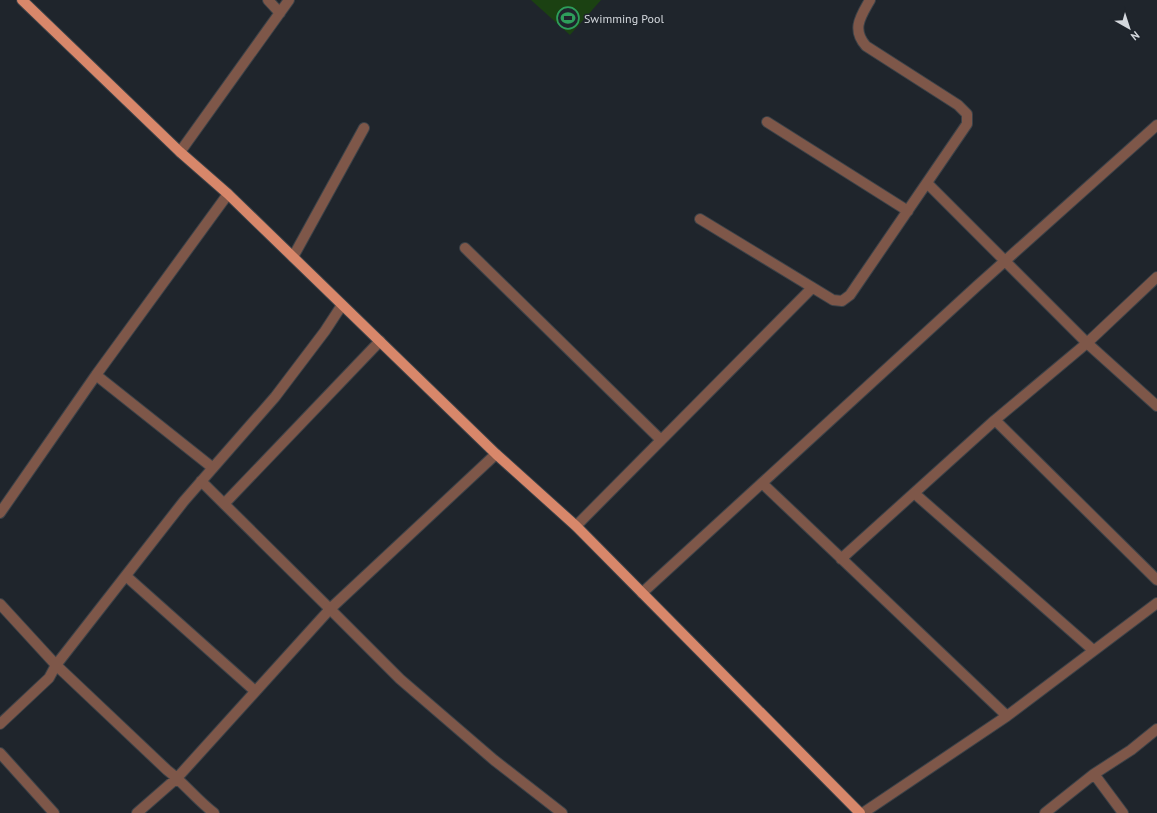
<svg xmlns="http://www.w3.org/2000/svg" width="1157" height="813" viewBox="0 0 1157 813" font-family="'PT Sans',sans-serif">
<rect width="100%" height="100%" fill="#1f252c"/>
<path fill="#1b4112" d="M531,0H601L570,35Z"/>
<g fill="none" stroke-linecap="round" stroke-linejoin="round">
<g stroke="#3c4248" stroke-width="12">
<path id="minor" d="M268,0L280,13
M767,122L908,211
M180,152L289,0
M927,183L1087,343L1157,406
M700,219L833,300L842,301L850,295L967,124V114L958,105L866,46C851,29 861,16 870,0
M465,248L661,440
M293,257L364,128
M96,375L213,468
M995,420L1157,580
M201,481L330,609L496,454
M762,483L1007,716
M914,493L1093,650
M224,504L380,341
M0,513L96,375L228,194
M576,526L812,288
M841,559L995,420L1087,343L1157,277
M126,576L255,691
M642,593L977,286L1157,125
M0,604L56,665L49,678L0,724
M0,753L54,813
M1094,774L1123,813
M137,813L177,778L330,609L400,679L494,760L562,813
M214,813C197,800 184,783 167,770L56,665L184,501L275,397L325,331L342,305
M863,813L1007,716L1157,603
M1045,813L1094,774L1131,750L1157,729"/>
</g>
<g stroke="#3c4248" stroke-width="12">
<path id="primary" d="M22,0L180,152L228,194L496,454L576,526L860,813"/>
</g>
<use href="#minor" stroke="#7e5749" stroke-width="10"/>
<use href="#primary" stroke="#d8876a" stroke-width="10"/>
</g>
<defs>
<g id="stadium-ring" transform="scale(1.15)"><circle r="9.5" fill="#1f252c" stroke="#2e9e5b" stroke-width="1.5"/><path d="M0-5a6.5 5 0 1 0 0 10a6.5 5 0 1 0 0-10ZM-3.5-1.8h7v3.6h-7Z" fill="#2e9e5b"/></g>
</defs>
<g fill-rule="evenodd">
<use href="#stadium-ring" x="568" y="18"/>
</g>
<g text-anchor="middle" dominant-baseline="central" stroke-width="3" stroke-linejoin="round" paint-order="stroke">
<g font-size="12" fill="#d4d8dd" stroke="#1f252c" text-anchor="start">
<text x="584" y="18">Swimming Pool</text>
</g>
</g>
<g transform="translate(1129 28) rotate(141)" stroke="#1f252c" stroke-width="3" paint-order="stroke">
<path d="M0-3L7 15L0 10L-7 15Z" fill="#d4d8dd"/>
<text y="-6" font-size="11" font-weight="bold" text-anchor="middle" fill="#d4d8dd">N</text>
</g>
</svg>
